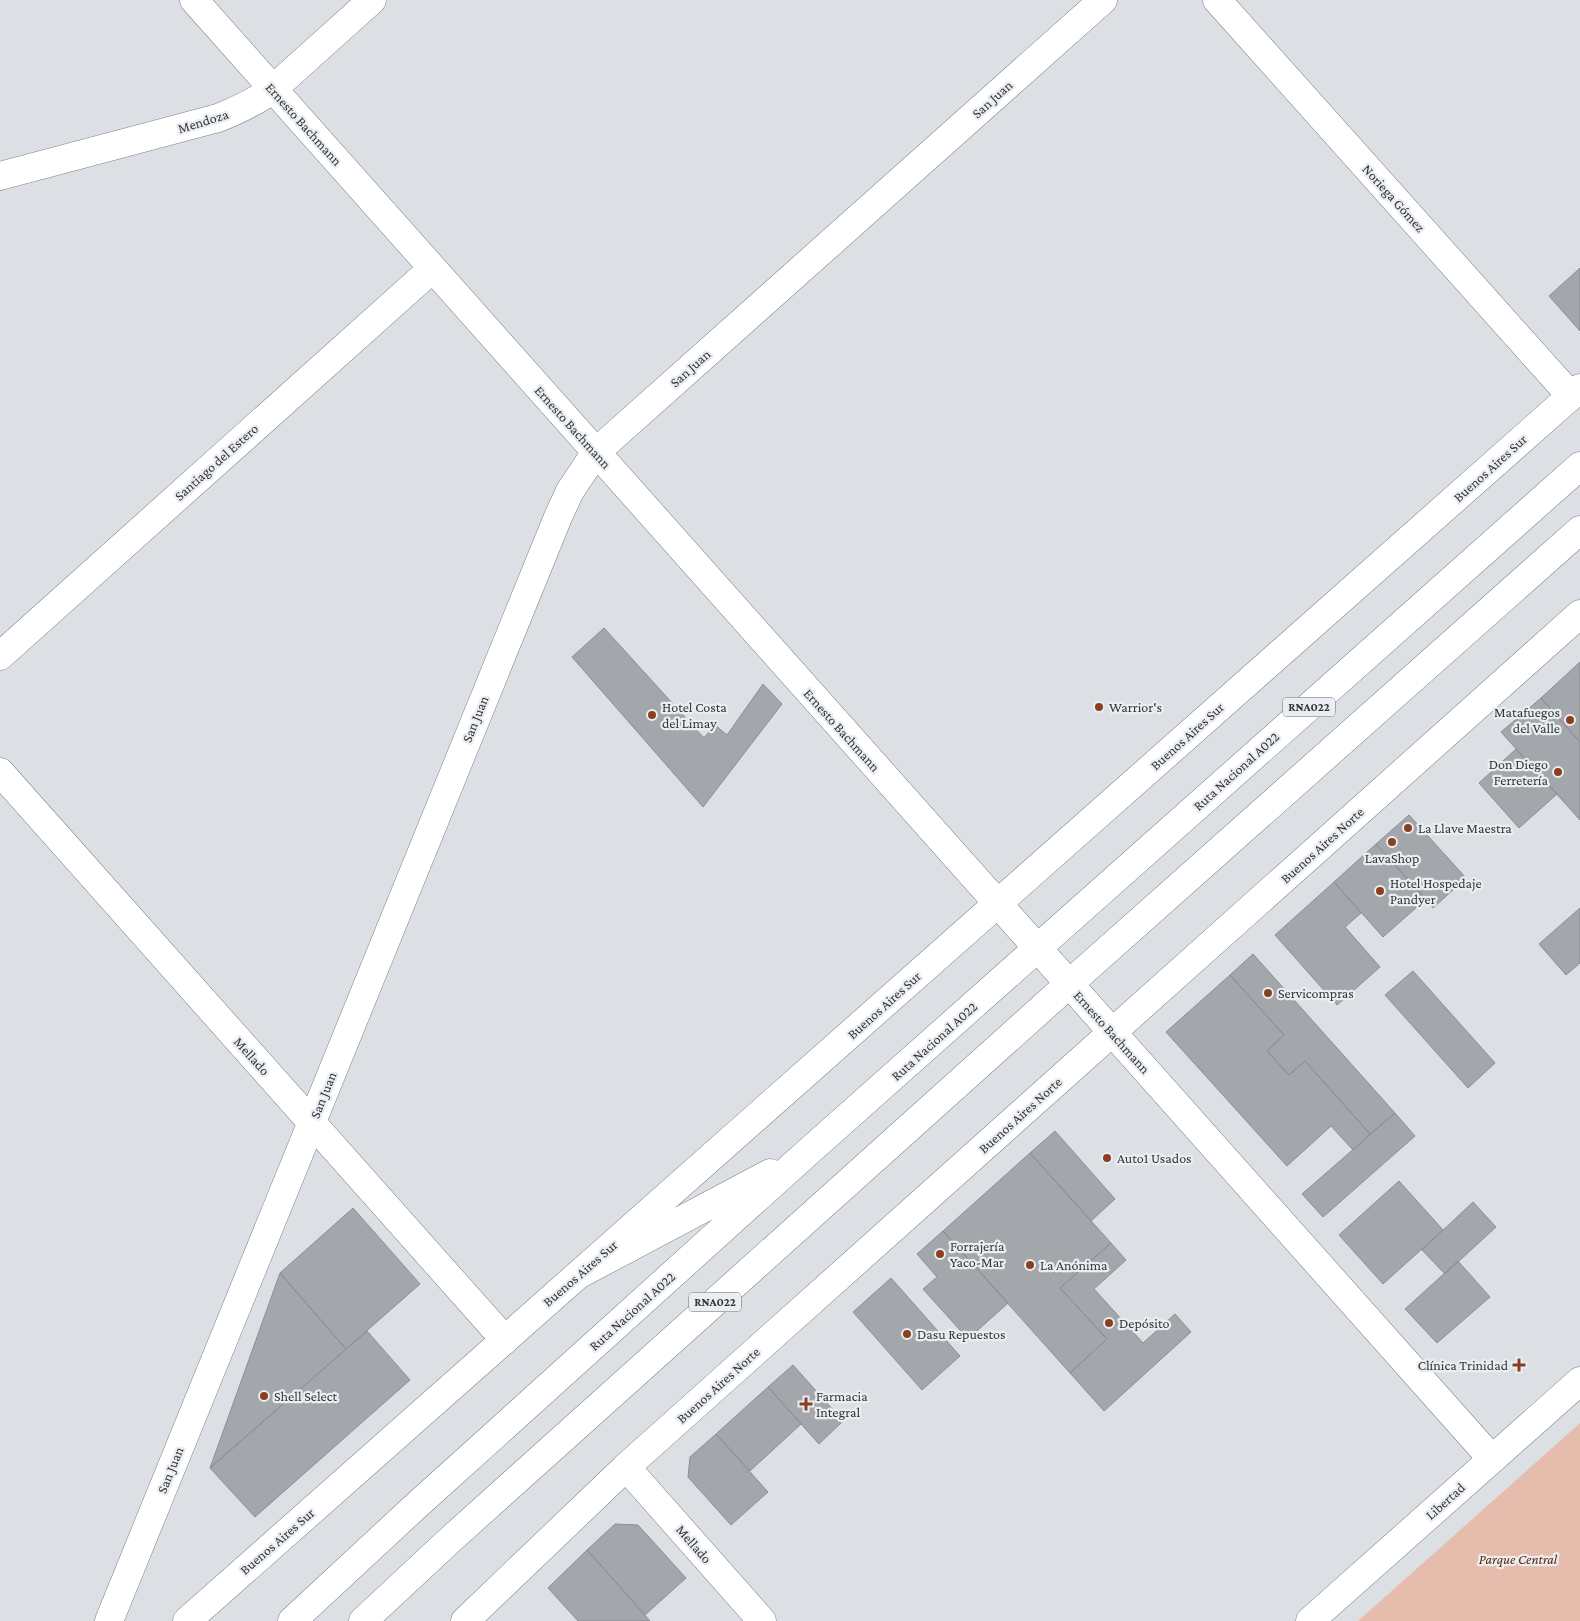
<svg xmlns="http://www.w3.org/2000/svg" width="1580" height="1621" viewBox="0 0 1580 1621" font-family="'Crimson Pro',serif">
<rect width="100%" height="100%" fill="#dce0e5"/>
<path fill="#e6bdac" d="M1580,1423V1621H1358Z"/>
<path fill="#a3a7ac" stroke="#8b8e93" d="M1580,268V331L1549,296Z
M604,628L704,738L715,725L727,735L763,684L782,704L703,807L572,657Z
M1580,662V742L1541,698Z
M1541,698L1580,742V820L1501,732Z
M1516,749L1557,794L1519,828L1479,783Z
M1409,815L1466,878L1433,908L1376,844Z
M1376,844L1426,899L1383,937L1334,882Z
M1334,882L1361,913L1345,927L1380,967L1337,1005L1275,935Z
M1580,908V963L1566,975L1539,944Z
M1253,954L1395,1113L1370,1134L1305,1061L1289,1075L1267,1051L1284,1035L1230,975Z
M1413,971L1495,1063L1468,1088L1385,995Z
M1230,975L1284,1035L1267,1051L1289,1075L1305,1061L1370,1134L1353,1150L1331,1126L1287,1166L1166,1032Z
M1395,1113L1415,1136L1323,1217L1302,1194Z
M1055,1131L1115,1199L1091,1221L1030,1153Z
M1030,1153L1111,1243L1060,1288L1107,1339L1070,1373L943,1231Z
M1399,1181L1443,1230L1383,1284L1339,1235Z
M1473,1202L1496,1227L1445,1274L1422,1250Z
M353,1208L420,1284L346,1349L280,1273Z
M943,1231L1008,1303L968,1339L923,1289L937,1277L917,1254Z
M1111,1243L1126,1260L1094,1289L1143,1343L1175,1314L1191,1332L1104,1411L1070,1373L1107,1339L1060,1288Z
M1458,1261L1490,1297L1437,1343L1405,1309Z
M280,1273L346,1349L210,1468Z
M891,1278L960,1356L922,1390L853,1312Z
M367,1331L410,1380L255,1517L210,1468Z
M793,1365L843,1421L819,1444L768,1387Z
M768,1387L801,1424L750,1471L716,1434Z
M716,1434L768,1492L731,1525L688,1477L690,1457Z
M615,1524L638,1525L686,1578L645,1615L587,1550Z
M587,1550L645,1615L650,1621H578L548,1588Z"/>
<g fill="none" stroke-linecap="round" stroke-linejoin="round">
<g stroke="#7d8085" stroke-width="29">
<path id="street" d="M194,0L1492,1459
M1217,0L1571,396
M0,176L218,118C238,110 256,102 273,89L372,0
M0,656L432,269
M0,772L505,1340
M626,1467L762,1621
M109,1621L558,517L570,491L596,452L1103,0"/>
</g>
<g stroke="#7d8085" stroke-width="29">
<path id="secondary" d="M187,1621L1580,388
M465,1621L626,1467L1580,614
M1310,1621L1580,1381"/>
</g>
<g stroke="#7d8085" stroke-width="29">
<path id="highway" d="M578,1275L770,1173
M292,1621L417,1505L808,1152L1580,466
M363,1621L451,1539L1069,984L1580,530"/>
</g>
<use href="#street" stroke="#fff" stroke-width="28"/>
<use href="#secondary" stroke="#fff" stroke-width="28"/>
<use href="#highway" stroke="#fff" stroke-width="28"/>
</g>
<g fill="#884020" stroke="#eaedf2" stroke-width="2">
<circle cx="1099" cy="707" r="5"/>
<circle cx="652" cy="715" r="5"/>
<circle cx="1570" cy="720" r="5"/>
<circle cx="1558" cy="772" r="5"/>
<circle cx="1408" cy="828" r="5"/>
<circle cx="1392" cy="842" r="5"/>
<circle cx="1380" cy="891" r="5"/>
<circle cx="1268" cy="993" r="5"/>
<circle cx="1107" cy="1158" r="5"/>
<circle cx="940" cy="1254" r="5"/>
<circle cx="1030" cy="1265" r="5"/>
<circle cx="1109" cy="1323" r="5"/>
<circle cx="907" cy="1334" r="5"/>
<path d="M1516.5 1357.5h5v5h5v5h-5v5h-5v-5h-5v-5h5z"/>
<circle cx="264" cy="1396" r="5"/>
<path d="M803.5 1396.5h5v5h5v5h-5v5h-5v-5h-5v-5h5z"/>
</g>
<g text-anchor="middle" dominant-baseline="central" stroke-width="4.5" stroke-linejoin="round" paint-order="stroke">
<g fill="#eaedf2" stroke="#6a6c6f" stroke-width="1">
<rect x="1283" y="697.5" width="52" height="19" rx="4"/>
<rect x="689" y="1292.5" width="52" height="19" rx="4"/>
</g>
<g font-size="12" font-weight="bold" fill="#333537">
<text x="1309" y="707">RNA022</text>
<text x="715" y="1302">RNA022</text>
</g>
<g font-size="14" fill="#333537" stroke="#eaedf2">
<text transform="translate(992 99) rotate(-42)">San Juan</text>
<text transform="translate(203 121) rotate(-17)">Mendoza</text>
<text transform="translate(304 124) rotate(48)">Ernesto Bachmann</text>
<text transform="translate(1394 198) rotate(48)">Noriega Gómez</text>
<text transform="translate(690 368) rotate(-42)">San Juan</text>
<text transform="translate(573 427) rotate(48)">Ernesto Bachmann</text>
<text transform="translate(216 462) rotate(-42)">Santiago del Estero</text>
<text transform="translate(1490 468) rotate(-42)">Buenos Aires Sur</text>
<text transform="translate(475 719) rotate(-68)">San Juan</text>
<text transform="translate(842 730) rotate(48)">Ernesto Bachmann</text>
<text transform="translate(1187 736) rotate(-42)">Buenos Aires Sur</text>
<text transform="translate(1236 771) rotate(-42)">Ruta Nacional A022</text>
<text transform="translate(1322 845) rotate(-42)">Buenos Aires Norte</text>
<text transform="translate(884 1005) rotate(-42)">Buenos Aires Sur</text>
<text transform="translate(1112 1032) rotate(48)">Ernesto Bachmann</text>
<text transform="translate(934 1041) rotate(-42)">Ruta Nacional A022</text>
<text transform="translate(252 1056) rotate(48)">Mellado</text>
<text transform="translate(323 1095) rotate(-68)">San Juan</text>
<text transform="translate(1020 1115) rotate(-42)">Buenos Aires Norte</text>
<text transform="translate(580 1273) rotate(-41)">Buenos Aires Sur</text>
<text transform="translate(632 1311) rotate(-42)">Ruta Nacional A022</text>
<text transform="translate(718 1385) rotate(-42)">Buenos Aires Norte</text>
<text transform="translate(170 1470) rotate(-68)">San Juan</text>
<text transform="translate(1445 1501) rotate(-42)">Libertad</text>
<text transform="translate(277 1541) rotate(-41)">Buenos Aires Sur</text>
<text transform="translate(694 1544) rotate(49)">Mellado</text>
</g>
<g font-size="14" fill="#333537" stroke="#eaedf2" text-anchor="start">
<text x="662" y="707">Hotel Costa<tspan x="662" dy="16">del Limay</tspan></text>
<text x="1109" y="707">Warrior's</text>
<text x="1560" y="712" text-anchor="end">Matafuegos<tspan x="1560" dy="16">del Valle</tspan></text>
<text x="1548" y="764" text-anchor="end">Don Diego<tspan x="1548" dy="16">Ferretería</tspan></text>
<text x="1418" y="828">La Llave Maestra</text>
<text x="1392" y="858" text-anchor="middle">LavaShop</text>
<text x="1390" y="883">Hotel Hospedaje<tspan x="1390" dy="16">Pandyer</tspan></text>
<text x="1278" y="993">Servicompras</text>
<text x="1117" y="1158">Auto1 Usados</text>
<text x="950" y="1246">Forrajería<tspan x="950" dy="16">Yaco-Mar</tspan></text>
<text x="1040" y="1265">La Anónima</text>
<text x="1119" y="1323">Depósito</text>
<text x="917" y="1334">Dasu Repuestos</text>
<text x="1508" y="1365" text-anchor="end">Clínica Trinidad</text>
<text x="274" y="1396">Shell Select</text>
<text x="816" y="1396">Farmacia<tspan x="816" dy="16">Integral</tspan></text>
</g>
<g font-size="14" font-style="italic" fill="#632505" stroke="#eaedf2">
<text x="1518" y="1559">Parque Central</text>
</g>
</g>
</svg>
